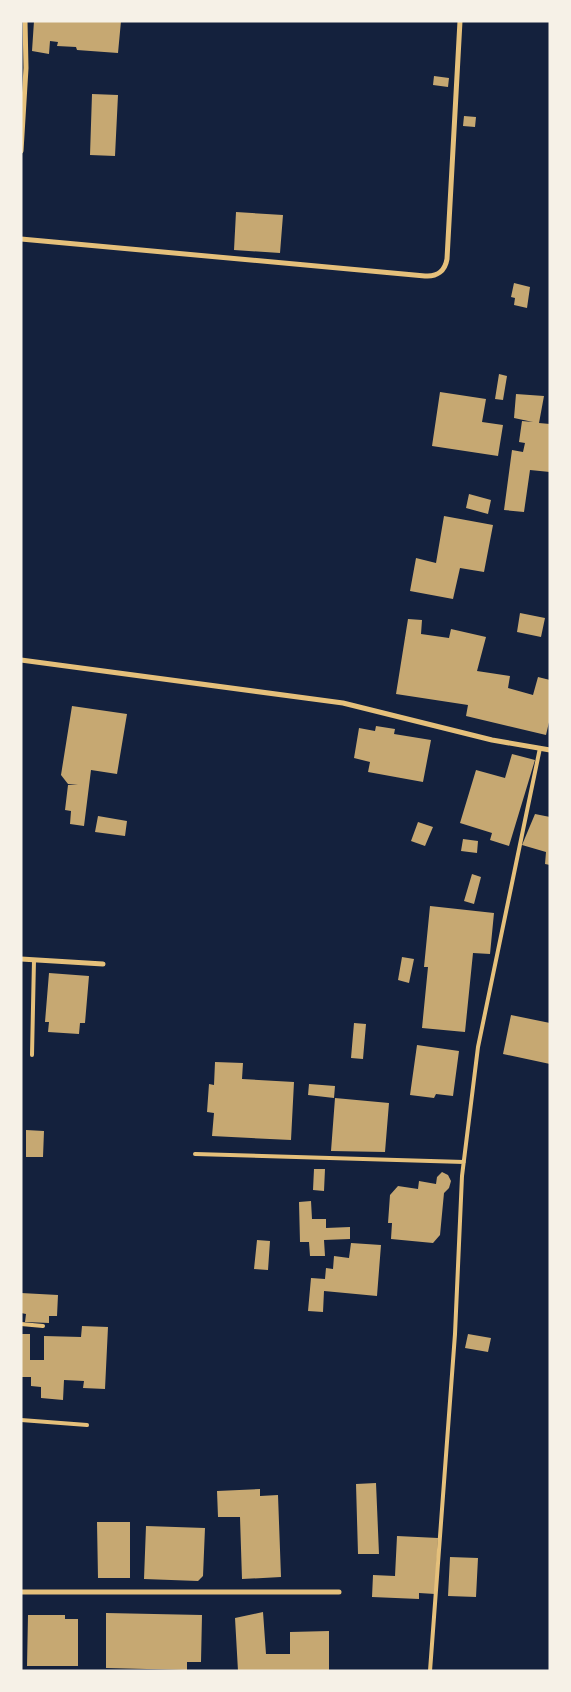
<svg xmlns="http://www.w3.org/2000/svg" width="571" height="1692" viewBox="0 0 571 1692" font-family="Overpass,sans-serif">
<rect width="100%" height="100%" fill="#14213d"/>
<path fill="#c6a872" d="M34,21H121L118,53L77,50L76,47L57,46L58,42L50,41L49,54L32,51Z
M434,76L449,78L448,87L433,85Z
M92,94L118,95L115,156L90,155Z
M464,116L476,117L475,127L463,126Z
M236,212L283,215L280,253L234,250Z
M514,283L530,287L527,308L514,305L515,298L511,297Z
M499,374L507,376L503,400L495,399Z
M440,392L486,399L482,422L503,425L498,456L432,446Z
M516,394L544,396L539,423L550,424V472L530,470L524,512L504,510L512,450L523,452L525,443L519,442L522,421L533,422L514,418Z
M469,494L491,500L488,514L466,508Z
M444,516L493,525L484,572L460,568L453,599L410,591L416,558L436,563Z
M520,613L545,618L541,637L517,632Z
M408,619L422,620L421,634L449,638L451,629L486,637L477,671L510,676L508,688L533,695L538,677L550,680V718L546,735L466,716L468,705L396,694Z
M72,706L127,714L117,774L91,770L84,826L70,824L71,811L65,810L68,785H78L68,784L61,775Z
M376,726L395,729L394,734L431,740L423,782L368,772L370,762L354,758L359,728L375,731Z
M512,754L535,760L509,846L490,840L492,833L460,823L476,770L505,778Z
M535,814L550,817V865L545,864L546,852L522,845Z
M98,816L127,821L125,836L95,832Z
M418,822L433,827L425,846L411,841Z
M463,839L478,841L477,853L461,851Z
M472,874L481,877L474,904L464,901Z
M430,906L494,913L490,954L473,953L465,1032L422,1028L428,967H424Z
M402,957L414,959L409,983L398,980Z
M49,973L89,976L85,1023H80L79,1034L48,1032L49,1022H45Z
M511,1015L550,1023V1064L503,1054Z
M354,1023L366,1024L363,1059L351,1058Z
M417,1045L459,1051L453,1096L436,1094L434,1098L410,1095Z
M215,1062L243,1063L242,1079L294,1082L291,1140L212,1136L214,1113L207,1112L209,1084L214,1085Z
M309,1084L335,1086L334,1098L308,1095Z
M335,1098L389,1103L385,1152L331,1151Z
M26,1130L44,1131L43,1157H26Z
M314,1169H325L324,1191L313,1190Z
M442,1172L448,1175L451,1181L449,1188L444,1193L440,1235L433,1243L391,1239L392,1223H388L390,1195L398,1186L418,1189L419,1181L436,1184L437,1177Z
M311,1201L312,1219H326V1228L350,1227V1239L324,1240L325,1256H310L309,1242H300L299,1202Z
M257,1240L270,1241L268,1270L254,1269Z
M351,1243L381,1245L377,1296L324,1291L323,1312L308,1311L311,1278L325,1279L326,1268L333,1269L334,1256L349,1258Z
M21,1293L58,1295L57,1316H49V1323L25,1322L26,1314L21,1313Z
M82,1326L108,1327L105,1389L83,1388L84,1381L64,1380L63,1400L41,1398V1387L31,1386V1377H21V1334H30V1360H44V1336L81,1337Z
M468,1334L491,1338L488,1352L465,1348Z
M376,1483L379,1554H358L356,1484Z
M260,1489V1496L278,1495L281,1577L242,1579L240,1517H218L217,1491Z
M97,1522H130V1578H98Z
M146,1526L205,1528L203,1576L198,1581L144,1579Z
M397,1536L438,1538L435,1594L419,1593V1599L372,1597L373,1575L395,1576Z
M450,1557L478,1558L476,1597L448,1596Z
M263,1612L266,1654H290V1632L329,1631V1671H238L235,1618Z
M106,1613L202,1615L201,1662H187V1670L106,1668Z
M28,1615H65V1619H78V1666H27Z"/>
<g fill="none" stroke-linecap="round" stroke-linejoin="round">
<path stroke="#e5c07b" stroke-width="4" d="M32,1055L34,960
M195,1154L464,1162
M21,1324L43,1326
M21,1420L87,1425
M430,1671L455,1334L462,1176L478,1047L540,748"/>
<path stroke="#e5c07b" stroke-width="5" d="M21,151L26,68L25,21
M21,239L425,276C437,277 445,271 447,259L460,21
M21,660L343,703L492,740L550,750
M21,959L103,964
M21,1592H339"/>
</g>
<rect width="571" height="1692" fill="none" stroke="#f6f1e7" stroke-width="45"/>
</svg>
